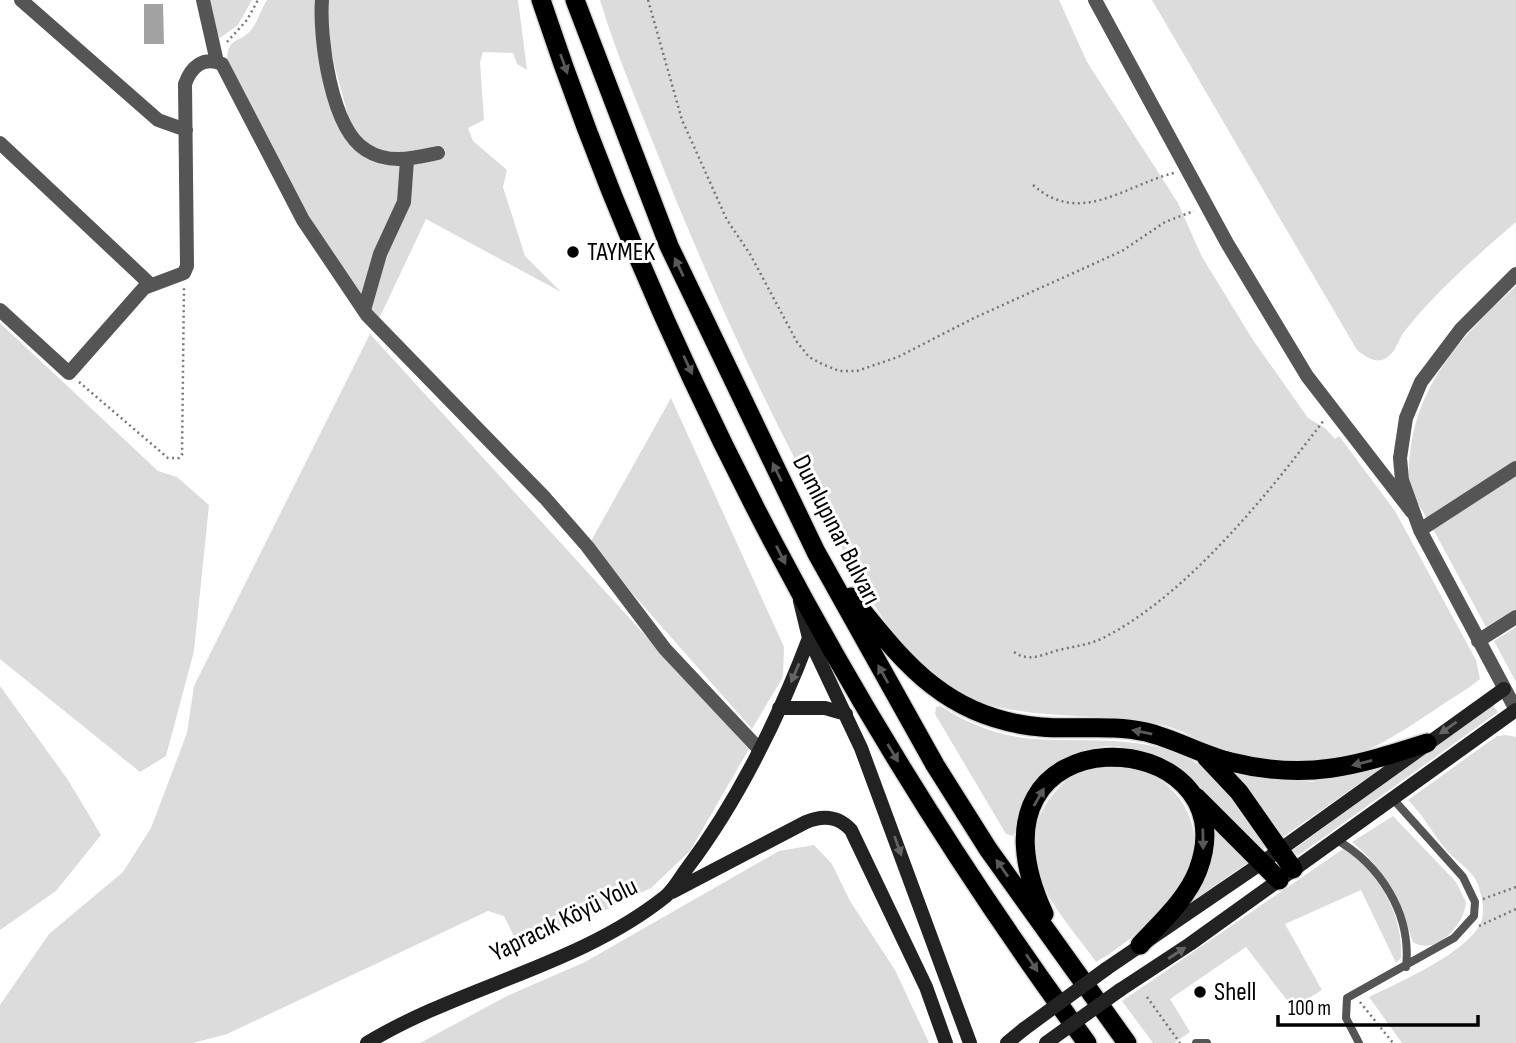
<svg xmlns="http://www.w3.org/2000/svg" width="1516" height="1043" viewBox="0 0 1516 1043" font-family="'Sofia Sans Condensed',sans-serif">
<rect width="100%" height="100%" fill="#fff"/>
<path fill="#dcdcdc" d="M209,0H252L238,25L220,38L215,31Z
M267,0H317L316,28L354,145C380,174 414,169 446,151L441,147L396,155L368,145L350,123L325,30L327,0H518L527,70L517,64L513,53L483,52L480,62L484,120L468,128L473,141L507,170L503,187L525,256L561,292L426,219L378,321C318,240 271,150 227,60C228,36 239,44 250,31C257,24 261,9 267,0Z
M600,0H1059L1087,62L1178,203L1202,257L1253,340L1308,418L1325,428L1335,439L1339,436L1395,511L1476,660L1480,679C1467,690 1450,699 1436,709C1379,747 1334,777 1261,760C1246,756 1230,752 1215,747C1199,741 1183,730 1166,726C1093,707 1000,729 937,679C887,640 860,579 830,525C763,403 705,275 654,145C635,97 615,50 600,0Z
M1152,0H1516V222C1480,253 1433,294 1404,332C1399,339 1396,350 1390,355C1379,366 1367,358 1357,350Z
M1516,286V462L1427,519C1422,509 1415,500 1411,490C1407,477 1409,460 1411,446C1420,379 1468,330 1516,286Z
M0,323L158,471L177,477L209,505L194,651L166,756L140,772L0,659Z
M370,334L749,749L690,851L651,888L521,951L504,916L488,911L227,1034L193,1043H0V1005L49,934L123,872L151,828L187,733L194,686Z
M671,398L784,647L783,677L752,729L632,593L591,541Z
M1516,476V609L1486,627L1433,529Z
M1516,627V682L1494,641Z
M0,686L68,780L101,835L56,891L0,930Z
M1492,704L1498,712L1299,855L1293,854V850Z
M940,706C968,724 1001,737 1035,739C1089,743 1156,732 1203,768C1229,788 1248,821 1267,847L1261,850C1213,804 1152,720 1074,754C1058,761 1038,774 1029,790C1020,804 1020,821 1013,836L1006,834L935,714L936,707Z
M1506,735L1516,737V1043H1402L1369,997C1396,984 1474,950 1482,919C1485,908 1481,893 1477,882C1471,869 1453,859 1444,847C1431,831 1423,815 1408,800L1497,736Z
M1107,765C1124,768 1140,769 1155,777C1191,797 1208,846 1182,881L1186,884C1159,914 1131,942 1096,962C1076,933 1045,901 1036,866C1027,830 1045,793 1076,774C1085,769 1098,768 1107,765Z
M1377,766L1379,770L1283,837L1235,774L1312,782Z
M1393,816L1456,882L1466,902C1465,924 1436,957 1413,942C1400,903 1384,868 1352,842Z
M1212,823L1249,862L1177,912C1211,881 1214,868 1212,823Z
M814,845L832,864L850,901L895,970L929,1043H420L507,996L585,962L779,851Z
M1343,849C1378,870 1404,916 1401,958L1396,963L1361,890L1285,924L1322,990L1293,1008L1246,947L1170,999L1190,1032L1174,1043H1153L1122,1001Z"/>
<path fill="#a3a3a3" d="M144,4H163L164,44H144Z"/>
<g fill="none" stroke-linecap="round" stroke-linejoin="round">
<g stroke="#dbdbdb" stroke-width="22">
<path id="trunk" d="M541,0C665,373 855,727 1087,1043
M575,0L669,246L816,552L935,765L988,849L1127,1043
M851,597C905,664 947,719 1041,727C1076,730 1111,724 1146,732C1175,739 1202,755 1231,762C1307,781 1355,766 1427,743
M1206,757L1239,792L1293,869
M1196,797L1279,880
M1044,914C948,704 1254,721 1198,870C1187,899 1161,922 1140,945"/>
</g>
<path stroke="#777" stroke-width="2.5" stroke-dasharray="2 3.5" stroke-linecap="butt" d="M648,0L682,120L727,220L750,254L797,342L809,357L822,364L839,371H857L898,357L974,318L1122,251L1165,222L1194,211
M227,42L247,20L258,0
M1033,185C1080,227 1125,185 1174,173
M79,382L168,458H179L182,455L184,286
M1014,652C1030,663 1043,654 1059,650C1075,646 1090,645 1105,637C1188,594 1268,494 1324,420
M1483,899L1516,887
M1479,926L1516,909
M1147,997L1180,1043
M1360,1002L1393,1043"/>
<path stroke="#555" stroke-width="8" d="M1335,839C1380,864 1412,914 1406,967
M1196,1043H1207
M1359,1043L1346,1018L1347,998L1454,938L1474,916L1475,902L1463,877L1393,799"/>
<path stroke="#555" stroke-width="14" d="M21,0L158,120L186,130
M203,0L217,62
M322,0C319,37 331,129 366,150C389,165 414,158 438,153
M1095,0L1227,243L1307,376L1412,512
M0,143L151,285
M1516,274L1461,329L1421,382L1406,418L1400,458L1402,480L1420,530L1516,710
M0,310L69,373L144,288L184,273L187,266L185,84C191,67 203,56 222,64L303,220L367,315L545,498L587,546L665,649L758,748
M364,310L380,254L404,202L407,160
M1420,530L1516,468
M1478,641L1516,617"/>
<path stroke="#222" stroke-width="14" d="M800,601L809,638L861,748L970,1043
M779,708H825L846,714
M672,892L806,822C823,815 838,816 851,830L926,987L946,1043
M1106,969L1263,862L1504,689
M1120,990L1190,944L1516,710
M367,1043C461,986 579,966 666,896C675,888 681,876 688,867C738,801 780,715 809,638
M1007,1043L1024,1029"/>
<use href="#trunk" stroke="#000" stroke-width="19"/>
<path stroke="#222" stroke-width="14" d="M1024,1029L1106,969
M1046,1043L1120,990"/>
</g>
<defs><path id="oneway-solid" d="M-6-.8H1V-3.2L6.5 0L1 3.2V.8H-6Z" transform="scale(1.75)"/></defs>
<g fill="#595959">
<use href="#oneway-solid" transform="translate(564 64) rotate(70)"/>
<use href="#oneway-solid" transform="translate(679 267) rotate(-115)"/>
<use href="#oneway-solid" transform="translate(688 365) rotate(65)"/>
<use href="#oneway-solid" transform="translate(777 472) rotate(-116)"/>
<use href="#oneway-solid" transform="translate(781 555) rotate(63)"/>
<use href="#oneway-solid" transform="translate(883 674) rotate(-119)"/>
<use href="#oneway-solid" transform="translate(1142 732) rotate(-168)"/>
<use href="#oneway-solid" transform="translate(893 753) rotate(59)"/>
<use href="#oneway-solid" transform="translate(1362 763) rotate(166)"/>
<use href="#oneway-solid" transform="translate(1039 797) rotate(-60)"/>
<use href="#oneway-solid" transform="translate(1203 839) rotate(89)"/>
<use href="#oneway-solid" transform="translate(1002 868) rotate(-125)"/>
<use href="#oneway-solid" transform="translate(1032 963) rotate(56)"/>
</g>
<g fill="#646464">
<use href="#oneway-solid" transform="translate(795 673) rotate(113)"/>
<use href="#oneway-solid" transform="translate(1448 728) rotate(145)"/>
<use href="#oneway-solid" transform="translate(898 846) rotate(70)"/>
<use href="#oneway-solid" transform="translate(1177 953) rotate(-33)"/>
</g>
<g fill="#000" stroke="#fff" stroke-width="2.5">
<circle cx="573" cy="252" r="7"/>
<circle cx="1200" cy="992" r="7"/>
</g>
<g text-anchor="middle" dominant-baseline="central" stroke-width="6" stroke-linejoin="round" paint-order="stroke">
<g font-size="26" fill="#000" stroke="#fff" text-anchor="start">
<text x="587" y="252">TAYMEK</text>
<text x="1214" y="992">Shell</text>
</g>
<g font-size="26" fill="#000" stroke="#fff">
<text transform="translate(836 530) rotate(63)">Dumlupınar Bulvarı</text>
<text transform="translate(564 920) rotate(-26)">Yapracık Köyü Yolu</text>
</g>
</g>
<path d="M1278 1015v10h200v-10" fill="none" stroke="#000000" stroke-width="3.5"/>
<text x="1288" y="1015" font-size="21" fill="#000000" stroke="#ffffff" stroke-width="5" paint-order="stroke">100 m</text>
</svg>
